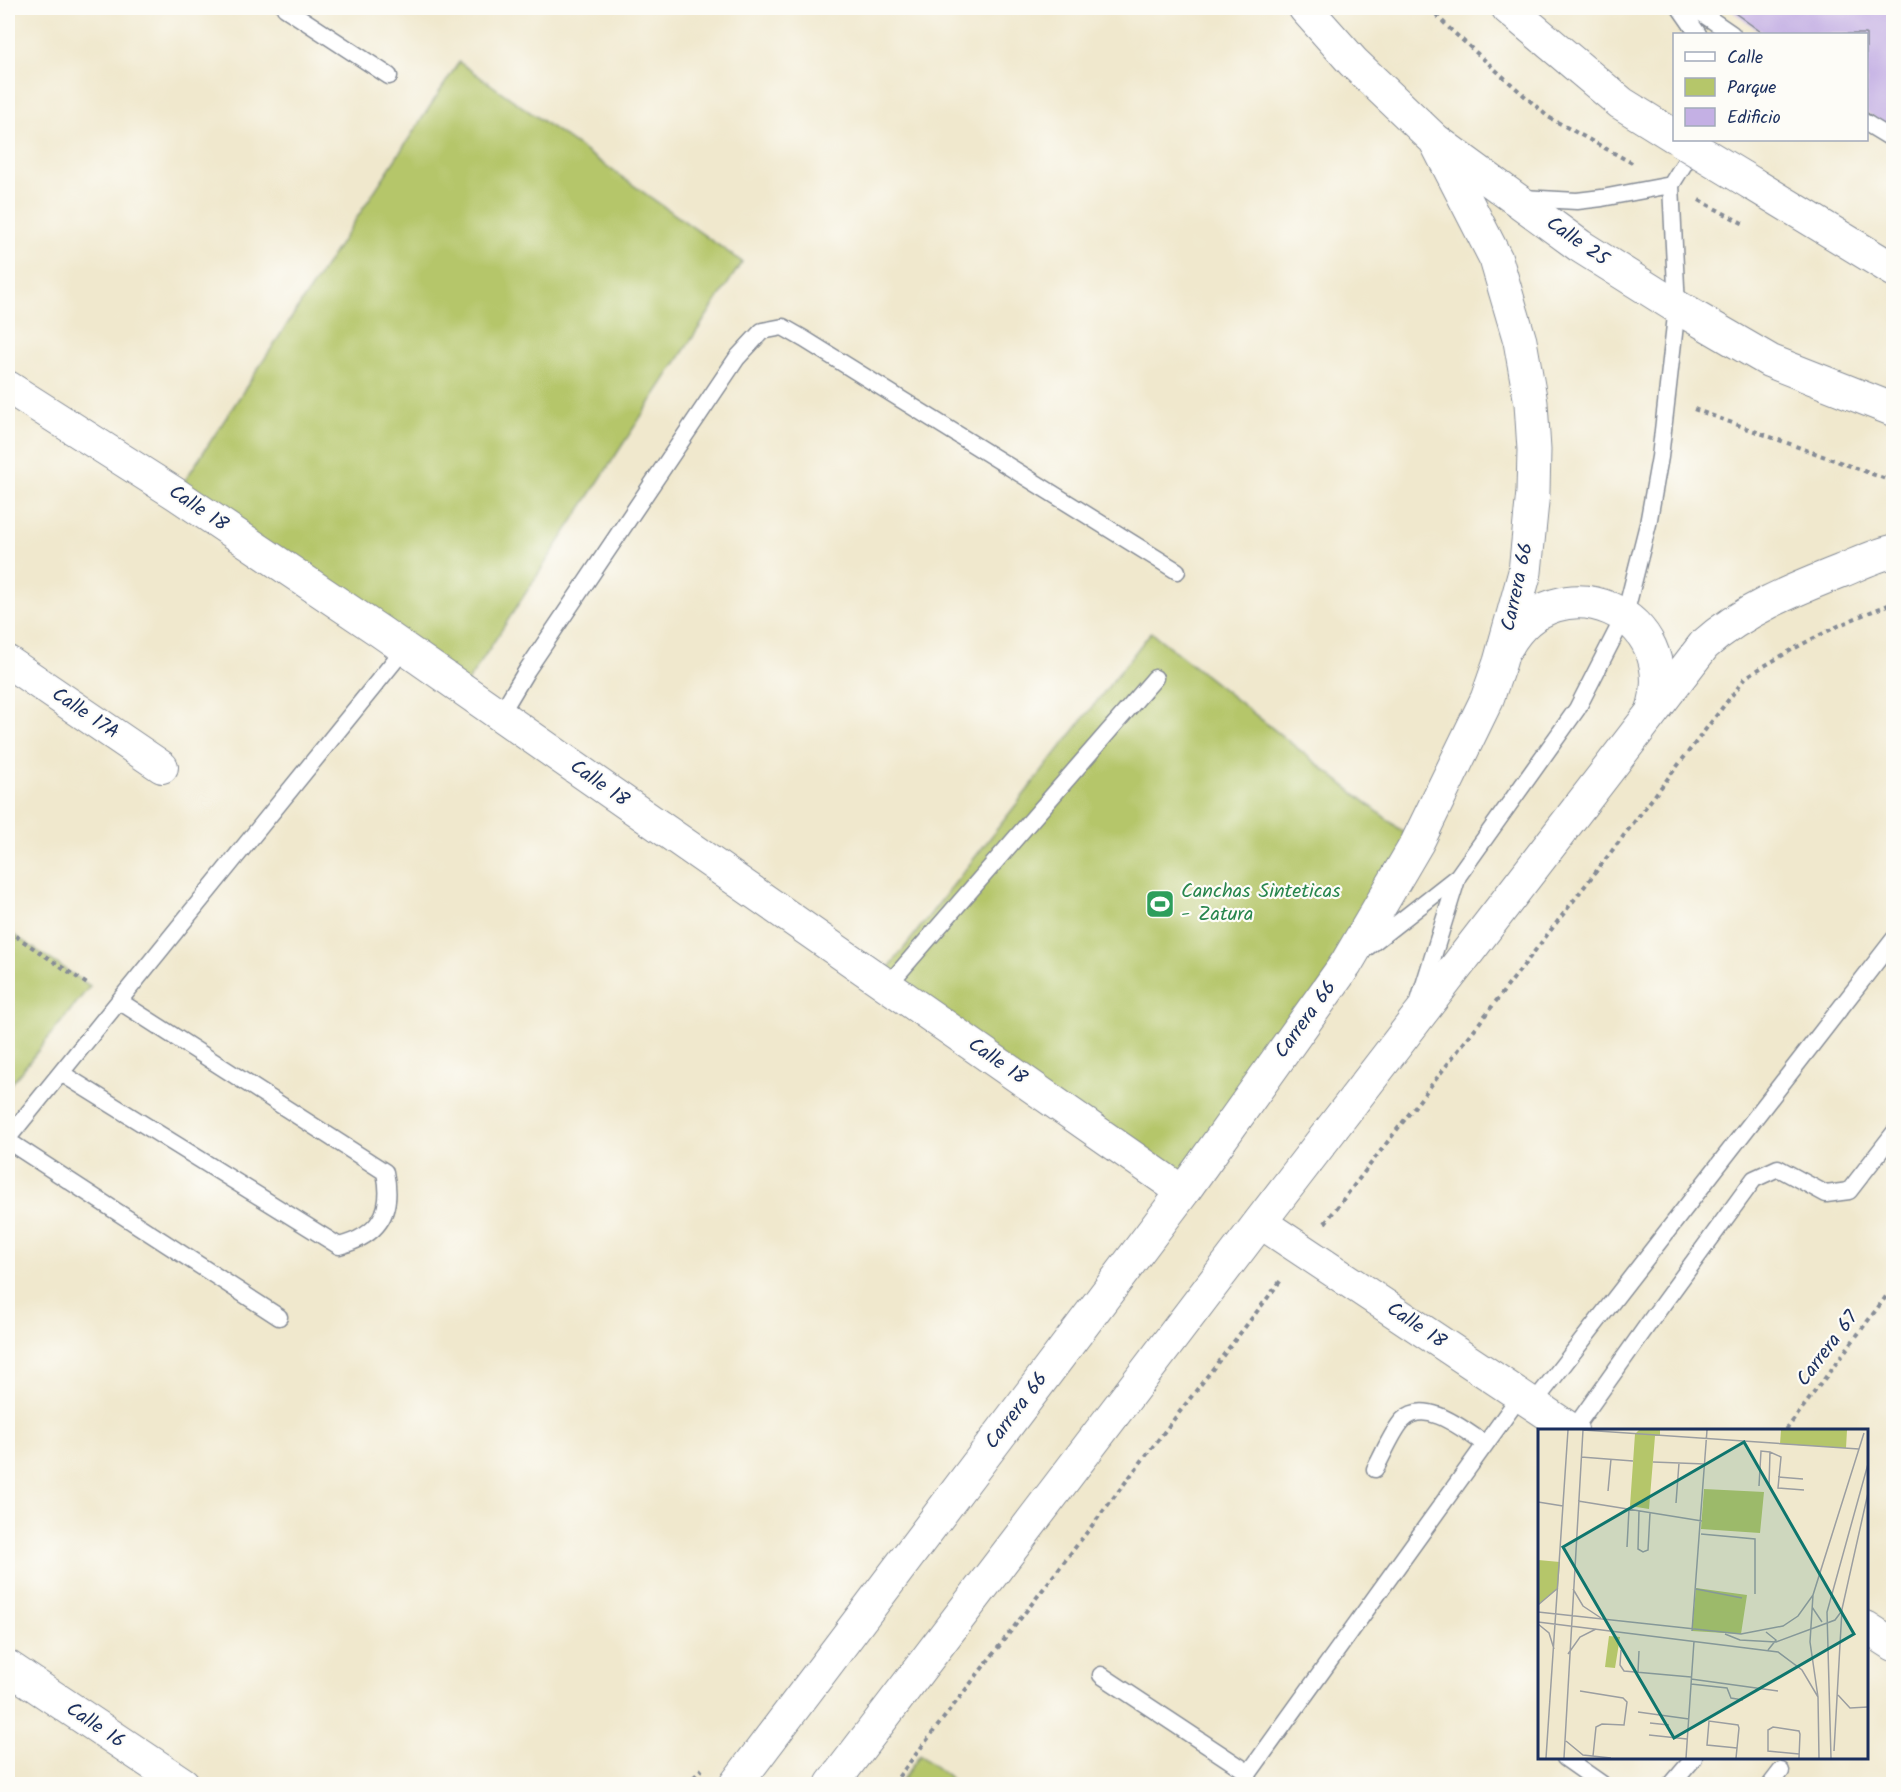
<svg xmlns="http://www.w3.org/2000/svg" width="1901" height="1792" viewBox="0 0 1901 1792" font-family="Kalam,sans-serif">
<rect width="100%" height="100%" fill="#fdfcf7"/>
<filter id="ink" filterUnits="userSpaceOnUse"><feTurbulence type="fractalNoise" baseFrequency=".0167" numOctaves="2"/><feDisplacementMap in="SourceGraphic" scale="12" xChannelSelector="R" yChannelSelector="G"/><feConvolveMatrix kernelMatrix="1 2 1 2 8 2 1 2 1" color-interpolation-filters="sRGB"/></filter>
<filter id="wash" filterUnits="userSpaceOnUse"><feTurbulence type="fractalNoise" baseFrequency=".008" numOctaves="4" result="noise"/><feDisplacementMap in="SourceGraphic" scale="24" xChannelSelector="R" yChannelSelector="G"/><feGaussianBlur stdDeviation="1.35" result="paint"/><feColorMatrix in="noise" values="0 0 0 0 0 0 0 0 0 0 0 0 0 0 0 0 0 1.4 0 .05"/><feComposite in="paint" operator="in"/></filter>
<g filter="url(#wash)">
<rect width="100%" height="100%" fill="#f0e8cd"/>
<path fill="#b5c66a" stroke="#687a64" stroke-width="1.5" d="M459,62L742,262L463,689L176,494Z
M1151,632L1417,843L1183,1192L879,980Z
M8,931L90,986L8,1088Z
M920,1755L957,1784H899Z"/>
<g id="blocks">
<path fill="#c4b0e4" d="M1728,8H1894V133L1866,112V34H1764Z"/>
</g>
</g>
<g filter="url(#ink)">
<use href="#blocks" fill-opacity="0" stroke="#868c96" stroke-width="1.5"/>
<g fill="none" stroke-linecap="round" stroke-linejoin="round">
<g stroke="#868c96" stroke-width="19">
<path id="lane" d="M285,8L389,76
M1680,8L1698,34
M1694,8L1732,34
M1866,123L1894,140
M1522,198L1577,201L1602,198L1671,185
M500,715L527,670L737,358L762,331L783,327L804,339L1177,571
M1365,949L1458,876L1577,709L1625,615L1648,524L1660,457L1677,307L1671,185L1689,156L1699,144
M888,985L1155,678
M1420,998L1458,876
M61,1073L339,1246C378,1236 394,1213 385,1172L119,1001
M8,1138L405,648
M8,1141L279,1317
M1533,1404L1894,939
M1573,1430L1654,1316L1754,1179L1778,1168L1826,1194L1849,1191L1894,1133
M1375,1469C1382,1457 1393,1430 1403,1420C1426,1397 1465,1431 1485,1444
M1101,1675L1249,1773
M1565,1758L1602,1784
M1241,1784L1520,1396
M1672,1784L1694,1758
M1771,1784L1781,1771"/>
</g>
<g stroke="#868c96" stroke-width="34">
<path id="street" d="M8,387L176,494L381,632L1183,1192
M8,662L162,767
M1260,1222L1572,1430
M1866,1627L1894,1645"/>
</g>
<g stroke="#868c96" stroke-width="35">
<path id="secondary" d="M1305,8L1353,62L1435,140L1580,246L1677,307L1770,361L1894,410
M1507,646C1557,558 1685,613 1652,712
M8,1667L183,1784
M736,1784L1183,1192L1346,964L1417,843L1487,699L1500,662L1525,572L1533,492L1534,450L1531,403L1520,341L1496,259L1435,140
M832,1784L1260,1222L1704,645C1743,610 1793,590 1841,571C1858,564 1876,555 1894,551"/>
</g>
<g stroke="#868c96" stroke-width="35">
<path id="highway" d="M1508,8L1621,103L1674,136
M1753,184L1894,270"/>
</g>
<path stroke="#868c96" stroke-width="4" stroke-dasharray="4.5 4.5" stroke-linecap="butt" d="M1430,8L1450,29L1548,117L1632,163
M1699,200L1746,225
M1694,409L1894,482
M8,931L90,986
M1325,1223L1746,677C1795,647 1838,623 1894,603
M1786,1430L1894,1286
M687,1784L702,1769
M893,1784L1282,1279"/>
<use href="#lane" stroke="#fff" stroke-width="16"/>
<use href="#street" stroke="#fff" stroke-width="32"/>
<use href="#secondary" stroke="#fff" stroke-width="33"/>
<use href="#highway" stroke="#fff" stroke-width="33"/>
<g stroke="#868c96" stroke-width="35" stroke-linecap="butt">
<path id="highway-bridge" d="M1680,140L1753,184"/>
</g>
<use href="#highway-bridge" stroke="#fff" stroke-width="33"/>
</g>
</g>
<defs>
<g id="stadium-square" transform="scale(1.5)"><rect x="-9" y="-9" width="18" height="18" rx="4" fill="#2e9e5b" stroke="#fdfcf7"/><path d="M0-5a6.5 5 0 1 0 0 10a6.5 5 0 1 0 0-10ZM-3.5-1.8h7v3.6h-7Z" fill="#fff"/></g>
</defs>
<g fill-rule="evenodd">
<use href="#stadium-square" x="1160" y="904"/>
</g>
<g text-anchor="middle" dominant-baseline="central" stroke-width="4.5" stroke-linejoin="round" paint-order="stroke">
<g font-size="20" fill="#1b2f5e" stroke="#fdfcf7">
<text transform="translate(1577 242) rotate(35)">Calle 25</text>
<text transform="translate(198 509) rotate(34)">Calle 18</text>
<text transform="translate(1518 587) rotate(-78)">Carrera 66</text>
<text transform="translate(85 714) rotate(34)">Calle 17A</text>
<text transform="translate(599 784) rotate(35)">Calle 18</text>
<text transform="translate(1306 1020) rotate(-54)">Carrera 66</text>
<text transform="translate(997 1062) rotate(35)">Calle 18</text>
<text transform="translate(1416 1326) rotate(34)">Calle 18</text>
<text transform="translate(1828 1349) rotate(-53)">Carrera 67</text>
<text transform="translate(1017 1411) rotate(-53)">Carrera 66</text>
<text transform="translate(95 1726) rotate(34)">Calle 16</text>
</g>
<g font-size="20" fill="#27864d" stroke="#fdfcf7" text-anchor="start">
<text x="1181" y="892">Canchas Sinteticas<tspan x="1181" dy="23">- Zatura</tspan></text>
</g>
</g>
<g transform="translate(1538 1429)">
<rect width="330" height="330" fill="#f0e8cd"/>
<path d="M101,1H122V7H117L111,80L92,77L97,5ZM243,1H309L308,19L242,15ZM166,60L226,63L222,104L163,100ZM0,131L22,133L20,159L0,176ZM158,159L209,166L203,205L154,202ZM71,207L82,208L77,239L67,238Z" fill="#b5c66a"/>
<path fill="none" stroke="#9b9ea1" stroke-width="1.5" d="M45,1L321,20M43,28L95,32M115,33L167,35M240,48L265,50M221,57L223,22L232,23L243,28L240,59L266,61M231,57L232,23M70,62L73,30M40,72L164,92M0,73L25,77M138,74L141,34M101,82L100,120L105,123L110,121L112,84M163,105L217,110V165M89,118L91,80M35,160L45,177L63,189M158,160L204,169M0,176L20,159M274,178L284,193M0,183L203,205L245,197L260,187L275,166M0,193L240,223L264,241L280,268M0,195L11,204L16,220M154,202L169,1M228,203L238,211L230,221M187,205L202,211L238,213L297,191L303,183M83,221L82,236L86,242L153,248M30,225L42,208L58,200M100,243L101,222M153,250L240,262M153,255L189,259L193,269L205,271M42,262L85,269L89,273L86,296L64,295L58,298L55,327M300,266L312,279L330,278M100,283L151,290M112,294L131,296M111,306L149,310M28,312L45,326L73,329M296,322L304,180L330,64M8,329L30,1M26,329L45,1M148,329L156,212M198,329L201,299L200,296L171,292L169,316L199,319M261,329L262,305L261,302L235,298L230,301V322L261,325M281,329L280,268L272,213L275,166L326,4M293,329L289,183L330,35"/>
<path fill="#0f766e" fill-opacity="0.15" stroke="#0f766e" stroke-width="3" d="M206,13L316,205L136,309L25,118Z"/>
<rect width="330" height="330" fill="none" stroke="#1b2f5e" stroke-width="3"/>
</g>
<rect width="1901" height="1792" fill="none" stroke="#fdfcf7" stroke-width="30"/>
<rect x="1673" y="33" width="195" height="108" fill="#fdfcf7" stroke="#a3aaba" stroke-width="1.5"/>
<rect x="1685" y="52" width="30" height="9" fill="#ffffff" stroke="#a3aaba" stroke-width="1.5"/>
<text x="1727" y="63" font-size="18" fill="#1b2f5e">Calle</text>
<rect x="1685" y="78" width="30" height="18" fill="#b5c66a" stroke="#a3aaba" stroke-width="1.5"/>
<text x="1727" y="93" font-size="18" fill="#1b2f5e">Parque</text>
<rect x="1685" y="108" width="30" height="18" fill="#c4b0e4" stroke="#a3aaba" stroke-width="1.5"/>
<text x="1727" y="123" font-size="18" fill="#1b2f5e">Edificio</text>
</svg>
